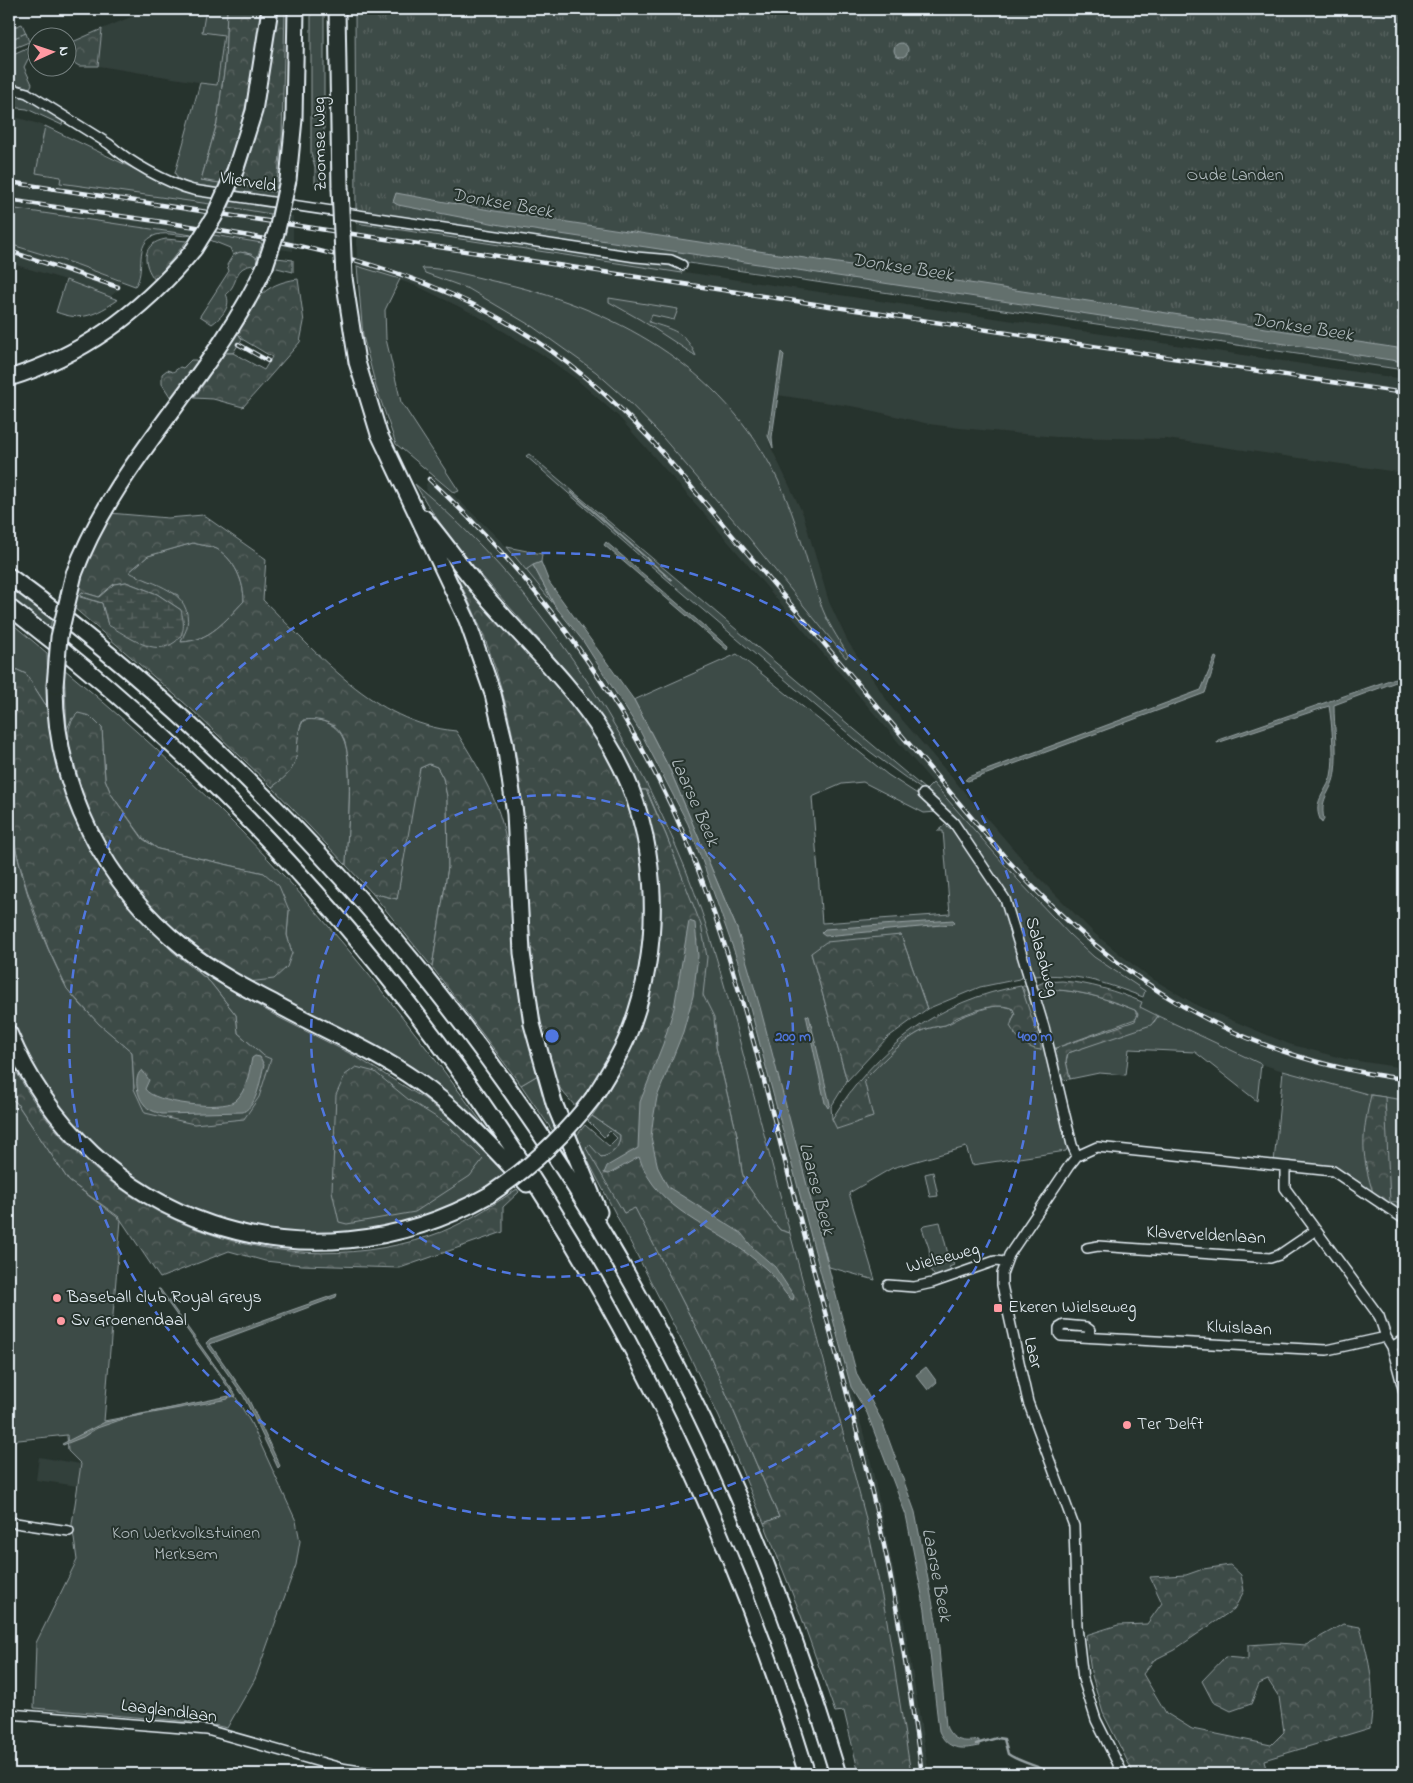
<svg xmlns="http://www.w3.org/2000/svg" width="1413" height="1783" viewBox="0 0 1413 1783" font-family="'Indie Flower',sans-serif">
<defs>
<pattern id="forest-crowns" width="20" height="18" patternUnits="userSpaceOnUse" patternTransform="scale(1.25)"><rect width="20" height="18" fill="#3e4b47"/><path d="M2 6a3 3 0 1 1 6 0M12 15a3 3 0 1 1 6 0" fill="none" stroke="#5a6562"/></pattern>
<pattern id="wetland-marsh" width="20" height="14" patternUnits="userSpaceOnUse" patternTransform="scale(1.25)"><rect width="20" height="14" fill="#3e4b47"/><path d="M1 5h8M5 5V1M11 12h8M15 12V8" fill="none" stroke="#5a6562"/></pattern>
<pattern id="park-tufts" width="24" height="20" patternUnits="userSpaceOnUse" patternTransform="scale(1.25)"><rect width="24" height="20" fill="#3e4b47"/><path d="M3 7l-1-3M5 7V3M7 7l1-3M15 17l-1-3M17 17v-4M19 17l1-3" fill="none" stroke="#5a6562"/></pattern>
</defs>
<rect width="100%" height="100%" fill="#26332d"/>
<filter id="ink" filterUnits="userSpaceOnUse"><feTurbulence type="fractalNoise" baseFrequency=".02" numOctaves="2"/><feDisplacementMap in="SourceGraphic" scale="10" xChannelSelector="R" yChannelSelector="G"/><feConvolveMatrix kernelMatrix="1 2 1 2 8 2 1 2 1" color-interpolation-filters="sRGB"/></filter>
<g filter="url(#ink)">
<path fill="#333f3a" d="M150,9H206L202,32L224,35L217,85L98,66L102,29Z
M9,115L45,126L36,173L61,177V183L210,204L192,235L9,208Z
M229,207L271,214L262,243L213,235Z
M289,215L293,216V251L280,249Z
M356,223L1404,379V473L1167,439L1056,437L960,428L929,424L857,407L777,395L769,443L803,514L829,602L848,642L892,708L1035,874L1095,934L1146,975L1198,1006L1289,1044L1345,1059L1404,1068V1100L1371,1095L1325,1084L1261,1064L1140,1007L1145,991L1094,957L1050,915L933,783L708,518L618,416L576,379L540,353L476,315L417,286L357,266Z
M9,244L78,265L121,282L118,290L110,297L66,280L9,263Z
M433,475L507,547L583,641L640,731L688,824L703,863L738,962L871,1462L904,1621L929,1774H911L887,1621L851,1458L735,1024L704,920L686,871L647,786L597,698L568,655L503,572L427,494L426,484Z
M39,1457L81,1464L78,1486L36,1480Z"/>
<path fill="#3e4b47" stroke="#939ea0" d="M206,9H227L225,64L217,123L201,180L220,183L217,191L180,183L175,173L200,83L217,85L224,35L202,32Z
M311,9H324V150L320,165V184H315V167L311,153Z
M26,33L29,42L9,50V40Z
M33,45L37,54L28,59L24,67L32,84L30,88L9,84V56Z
M9,92L25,97L63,121L62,125L27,109L9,107Z
M45,126L174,188L213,197L210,204L60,183L61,177L36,173Z
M239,185L276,192L274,200L236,194Z
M232,200L273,206L271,214L229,207Z
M9,208L192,235C181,238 168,231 156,235C132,243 147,271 135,286L78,265L9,244Z
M356,220L377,221L677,267L682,273L356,223Z
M213,235L262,243L257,258L245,252L233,255L230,248L210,240Z
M357,266L400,279L385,310L386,339L401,402L459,491L454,493L396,444L376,387L363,336Z
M422,268C445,268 471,276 493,281C611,306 723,366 778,480C797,519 806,560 820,602C826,621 838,638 848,655L846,658L749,538L657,431L624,397L596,372L533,327L469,289L425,273Z
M66,280L118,300C95,315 82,322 56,312Z
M609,298L678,309L674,320L652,315L649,322C673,330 685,331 696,356L641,320L609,302Z
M237,332L242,339L233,353H225L221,357Z
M529,454L926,790L933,783L1018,880L1070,935L1094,957L1145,991L1143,997C1103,982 1077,973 1033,976L1008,896L932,797L869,751L650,565L526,456Z
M415,484C536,585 627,726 686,870C709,927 725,987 741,1046C757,1109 774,1171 790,1233L780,1230L768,1215L745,1182L742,1172L737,1135L716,1047L715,1024L703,996L684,885L666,835L647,790H640C592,668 479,597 415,484Z
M193,543C200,545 211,546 217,549C235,560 244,582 244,601C225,621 210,641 181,642L178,595L128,573L148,556Z
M507,547L542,554L541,562L526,570Z
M9,584L52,617L50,630L9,598Z
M9,621L47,653L49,710L26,674L9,666Z
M737,654L888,775L922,797L937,812L924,813L863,782L842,784L812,797L822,923L950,914L943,831H937L945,825L956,832L998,890L1024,976L1019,979L980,987L927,1009L901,935L811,953L847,1081L831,1107L832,1119C857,1088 882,1054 916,1034C926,1028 934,1027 945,1025C952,1023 961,1016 969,1014C984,1009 998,1002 1013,1009L1015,1014L1012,1020L1015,1035L1024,990L1021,986H1025L1029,991L1045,1046L1068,1146L1066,1151L972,1165L966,1147L892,1168L849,1193L875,1280L829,1267L737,929L670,770L634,700Z
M64,669C145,736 223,809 295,888C364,965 427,1047 488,1131L456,1103L248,982L292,953L287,935L289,910L264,873L158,849L143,838L111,794L105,779L102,728L72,718L67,729Z
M314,719C325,721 336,725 342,736C355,757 347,838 346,865L272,787C282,779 292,771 295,759C299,745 295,733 304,720Z
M429,764L437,767L443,778L447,796L448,867L432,967L372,893L397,899L416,781L420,768Z
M9,810C16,862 32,916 55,964C59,972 63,983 69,991C87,1014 110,1033 132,1052L134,1089L264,1056L238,1033L236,1015L210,982L194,968L278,1017L353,1055L425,1099L462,1129L506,1175L482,1190L409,1224L327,1236L301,1235L227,1225L181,1207L114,1167L50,1100L15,1032L9,1014Z
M1037,987L1040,989C1078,990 1100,996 1135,1010L1138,1018L1053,1049Z
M1158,1016L1261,1064L1257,1101L1195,1052L1129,1049L1126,1075L1099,1073L1070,1079L1066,1061L1068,1053L1154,1022Z
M1283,1071L1371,1095L1404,1100V1213L1374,1196L1348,1174L1331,1166L1274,1162Z
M538,1075L557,1129L554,1133L521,1085Z
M9,1098L16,1102L69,1181L121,1220L104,1421L235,1396L251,1423L296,1521L300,1541L296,1565L255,1679L227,1728L204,1723L34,1708L36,1643L77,1560L72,1524L81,1464L68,1451L67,1435L9,1441Z
M592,1116L620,1135C621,1146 612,1156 601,1157L597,1154L624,1213L635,1207L708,1351L779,1517L764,1523L719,1417L690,1357L584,1153L577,1135L585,1125L609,1146L617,1138L610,1131L604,1137L588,1121Z
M933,1172L938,1196L930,1197L925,1174Z
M940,1222L948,1254L954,1265L949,1267L953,1273L936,1278L931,1271L929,1248L922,1228L925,1225Z"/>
<path fill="url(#forest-crowns)" stroke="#939ea0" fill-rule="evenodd" d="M227,9H261C254,68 245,129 220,183L201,180L217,123L225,64Z
M277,9H285L282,137L276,192L239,185C262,129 268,68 277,9Z
M22,24L26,33L9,40V29Z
M102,29L98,66H79L68,59V44Z
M166,239L187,241L155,280C142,264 141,243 166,239Z
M240,252L251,254L257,258L256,265C231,266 241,282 226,294C232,306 222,317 212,324L200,316L229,271L227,265L233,255Z
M277,258L293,260V272L273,267Z
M298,279L304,322L300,342L243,407L213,399L194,398L225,353H233L264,370L272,357L242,339L237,332C254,302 261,284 298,279Z
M191,360H196L197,363L171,398L162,384V374L167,370L173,372L180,367L183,368Z
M109,513L168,518L203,515L266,559L263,600C319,654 373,723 456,731C474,760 494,792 503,826C515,874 512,926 517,974C521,1009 530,1042 538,1075L521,1085L432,967L448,867L447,796L443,778L437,767L429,764L420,768L397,899L372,893L346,865C347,834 355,765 343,737C337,722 318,718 303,720C294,736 301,756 291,770C286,777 279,782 272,787L190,708L73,607C82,574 93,544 109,513ZM193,543C200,545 211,546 217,549C235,560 244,582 244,601C225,621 210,641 181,642C182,638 186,632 187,627C193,590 153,585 129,572L148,556ZM126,582L157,594L181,610L108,625L102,603L80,597L82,592L99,597L114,584Z
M443,553C473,587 502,622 532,656C554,682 578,707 596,736C650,826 664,947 617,1044C608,1061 598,1077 589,1093L586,1092L576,1107C570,1100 562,1092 557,1084C550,1072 548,1053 545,1040C526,959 529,875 521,792C513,710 486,623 443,553Z
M533,565L555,606L526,570Z
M9,666L26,674L49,710L54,756L62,785L87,846L108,879L172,951L210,982L236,1015L238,1033L264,1056L271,1059L259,1097L244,1119L194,1124L145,1113L134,1089L132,1052L99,1024L67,989L48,948L27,890L12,835L9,810Z
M78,713L90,716L102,728L105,779L111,794L143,839L158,849L264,873L279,886L289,910L287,935L292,953L287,967L274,979L248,982C185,942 128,895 95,827C86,809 81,788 76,769C70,750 62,728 78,713Z
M640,790H646L666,835L701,925L707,957L703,995L714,1017L716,1047L737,1135L742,1172L745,1182L768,1215L780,1230L790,1233L865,1515L887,1621L911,1774H859L844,1711L835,1712L800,1613L764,1523L779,1517L708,1351L635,1208L624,1213L586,1148L590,1145L601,1157C612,1156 621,1146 620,1135L592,1116C661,1017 681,905 640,790Z
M901,935L927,1009L887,1038L847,1081L811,953L826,942Z
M1062,981C1089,983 1116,991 1142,1002L1140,1007L1158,1016L1151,1025L1068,1053L1066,1061L1070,1079L1063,1080L1053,1049L1135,1021L1138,1014L1135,1010C1100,996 1078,990 1040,989L1037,987V985L1044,982Z
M1021,986L1041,1045V1050C1026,1049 1017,1038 1010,1026L1015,1014L1013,1009C997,1001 974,1011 958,1017C953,1019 949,1024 945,1025C934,1027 926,1028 916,1034C896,1046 880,1064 864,1080L873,1117L837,1129L832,1119C875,1049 939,999 1021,986Z
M9,1057C82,1213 268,1289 430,1236C461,1226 490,1207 517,1189L519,1192L503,1207V1232L400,1268L302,1265L265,1261L229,1251L160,1278L119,1217L69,1181L16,1102L9,1098Z
M356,1067L375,1072L409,1100L447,1124L483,1159L470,1176L415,1212L347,1224L339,1222L332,1191L336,1095L345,1075Z
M1371,1095L1385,1097L1390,1202H1404V1213L1374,1196C1361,1155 1361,1138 1371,1095Z
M1230,1565L1241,1575L1244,1591L1234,1609L1174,1650L1154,1660L1143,1674L1166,1713L1192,1729L1271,1745L1284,1732L1279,1697L1268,1680L1259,1684L1251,1704L1231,1711L1213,1702L1202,1681L1225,1657L1248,1659V1645L1278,1643L1306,1645L1343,1624L1360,1627C1370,1663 1376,1690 1370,1728L1264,1760L1267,1774H1134L1103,1713L1091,1672L1086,1635L1118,1625L1147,1624L1162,1603L1150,1577L1186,1575L1203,1569Z"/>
<path fill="url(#wetland-marsh)" stroke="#939ea0" d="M126,582L157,594L181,610C184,622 186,634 175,642C154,658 127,635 108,625L102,603L80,596L82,592L99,597L114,584Z"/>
<path fill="url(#park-tufts)" stroke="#939ea0" d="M355,9H1404V370L689,263L678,257L636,255L356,210Z"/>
<path fill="#636f6d" stroke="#98a3a5" d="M894 50a7 7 0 1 1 14 0a7 7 0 1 1-14 0Z
M396,193L495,211L1404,349V362L501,225L398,205L393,202Z
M781,352L784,355L772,437L773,448L768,436Z
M570,492H572L672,580H671Z
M606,542L711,632L728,647L727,650L604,545Z
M541,562L549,582L634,700L670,770L737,929L760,1007L857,1375L882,1421L915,1512L937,1626L946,1726C952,1741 964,1743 979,1740V1746C962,1750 947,1750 939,1731L925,1610L906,1515L867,1413L851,1387L738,962L703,863L688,824L640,731L583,641L555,606L533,565Z
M1215,657L1217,658L1205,693L968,781L965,780L968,777L1201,690Z
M1404,675V679L1334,705C1334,727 1338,750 1335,772C1333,792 1319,796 1324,819L1322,823C1310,802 1327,792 1331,776C1335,759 1332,723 1329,706L1217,743L1218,740Z
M953,920L955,922L952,924L825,936L821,933L825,929Z
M689,921L695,923L698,956L693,996L683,1032L657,1097L653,1120L651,1137L658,1168L668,1187L741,1233L753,1248L775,1267L794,1296L793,1300C785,1296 780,1284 774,1277C768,1270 760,1264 754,1259C713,1225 657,1212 639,1157L609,1174L604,1173L607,1166L638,1148L640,1102L663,1044L674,1008Z
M806,1015L809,1016L830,1104L828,1108L825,1103Z
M255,1056L260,1057L264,1065C260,1079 258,1105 243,1112L162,1114C155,1112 148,1110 144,1104C137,1096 133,1076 142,1070L149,1080L145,1089C153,1103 222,1111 235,1101C247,1091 249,1072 252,1058Z
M158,1289H160L236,1395L235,1397Z
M337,1294L336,1297L210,1344L248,1398L280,1466L278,1468L244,1397L206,1343L210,1339Z
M926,1367L937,1382L928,1390L916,1375Z
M229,1396L228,1399L126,1418L97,1428L83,1437L63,1445L62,1444L105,1422Z"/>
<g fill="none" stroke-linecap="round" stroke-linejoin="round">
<path stroke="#98a3a5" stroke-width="2.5" d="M976,1744L997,1738L1004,1739L1008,1754C1022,1764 1039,1765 1052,1774"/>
<g stroke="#e8f1f8" stroke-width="12">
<path id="minor" d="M9,88L27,93L109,144C129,162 167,183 193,190L636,257L671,260L682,265
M923,794L954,823L1005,899L1044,1027L1072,1145L1077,1156
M1285,1168V1188L1379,1316L1386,1337L1392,1347L1404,1392
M1087,1248L1098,1246L1270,1258L1279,1255L1316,1230
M888,1285L914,1287L932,1283L995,1261L1005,1262
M1089,1337L1090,1330L1086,1327L1064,1325L1059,1328V1334L1061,1336L1327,1350L1386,1337
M1392,1347L1404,1339
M9,1522L69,1531
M9,1714L207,1730L341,1768L380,1774
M1123,1774L1096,1720L1083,1679L1077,1627L1074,1526L1028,1402L1002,1285V1274L1009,1255L1069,1166L1077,1156L1097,1147L1333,1171L1404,1219"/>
</g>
<g stroke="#e8f1f8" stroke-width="19">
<path id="motorway" d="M337,9L340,188
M235,171L254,111L270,9
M288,180L294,119L296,9
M344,278L357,362L379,434L467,620L493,694L505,744L515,814L522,953L532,1024L554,1103L599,1212
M9,378C85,355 144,310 194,249
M424,518C447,545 466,574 490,601C529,645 573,686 604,736C661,825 666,942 627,1038C618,1059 605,1079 593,1098
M74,574C117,459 214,377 265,266
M9,576C328,811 579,1131 737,1494C777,1585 809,1679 838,1774
M9,607C393,901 666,1313 807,1774
M55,686C55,788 105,885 184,948C211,970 243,987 274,1003C321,1029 373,1050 417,1081C458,1109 492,1147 527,1184
M9,1033C89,1225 309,1297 489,1195"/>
</g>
<use href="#minor" stroke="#26332d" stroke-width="9"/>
<use href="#motorway" stroke="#26332d" stroke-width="15"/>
<g stroke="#e8f1f8" stroke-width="4.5">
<path id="rail" d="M9,182L1404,393
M9,200C179,227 368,237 518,329C570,360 613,399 654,443L1004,856C1114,980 1238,1058 1404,1079
M9,251L118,287
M238,344L268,361
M429,479C545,587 640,718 697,867C743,985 771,1111 804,1234C833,1344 865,1453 888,1564C902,1634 912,1704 922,1774"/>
</g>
<use href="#rail" stroke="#26332d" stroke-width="2.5" stroke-dasharray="8" stroke-linecap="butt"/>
<g stroke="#e8f1f8" stroke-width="19" stroke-linecap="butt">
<path id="motorway-bridge" d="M340,188L344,278
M194,249L214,217L235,171
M265,266L277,230L288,180
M55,686L59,637L74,574
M489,1195C530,1168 563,1137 593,1098"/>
</g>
<use href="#motorway-bridge" stroke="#26332d" stroke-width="15"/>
</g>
</g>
<g fill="none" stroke="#5077e0" stroke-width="2.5" stroke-dasharray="9 6">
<circle cx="552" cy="1036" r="241"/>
<circle cx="552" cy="1036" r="483"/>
</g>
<g fill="#ff9aa2" stroke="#26332d" stroke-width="2">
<circle cx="57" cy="1298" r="5"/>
<rect x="993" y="1303" width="10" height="10" rx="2.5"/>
<circle cx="61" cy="1321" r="5"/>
<circle cx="1127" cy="1425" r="5"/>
</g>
<g text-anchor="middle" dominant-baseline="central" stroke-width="4" stroke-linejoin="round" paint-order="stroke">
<g font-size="18" fill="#e8f1f8" stroke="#26332d">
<text transform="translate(321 144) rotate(-91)">Zoomse Weg</text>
<text transform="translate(248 183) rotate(9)">Vlierveld</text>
<text transform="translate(1041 957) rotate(74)">Salaadweg</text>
<text transform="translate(1206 1236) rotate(3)">Klaverveldenlaan</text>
<text transform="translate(943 1259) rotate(-15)">Wielseweg</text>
<text transform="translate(1239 1329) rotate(3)">Kluislaan</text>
<text transform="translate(1032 1353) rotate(77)">Laar</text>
<text transform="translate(169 1712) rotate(7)">Laaglandlaan</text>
</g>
<g font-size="18" fill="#b5bfc3" stroke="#26332d">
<text x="1235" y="176">Oude Landen</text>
<text x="186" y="1534">Kon Werkvolkstuinen<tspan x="186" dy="21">Merksem</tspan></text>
</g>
<g font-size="18" fill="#e8f1f8" stroke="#26332d" text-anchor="start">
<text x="67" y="1298">Baseball club Royal Greys</text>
<text x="1008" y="1308">Ekeren Wielseweg</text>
<text x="71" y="1321">Sv Groenendaal</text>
<text x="1137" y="1425">Ter Delft</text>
</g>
<g font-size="19" font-style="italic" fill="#b3bdc0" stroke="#26332d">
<text transform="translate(502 204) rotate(10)">Donkse Beek</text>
<text transform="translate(902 268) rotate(9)">Donkse Beek</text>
<text transform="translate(1302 328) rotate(9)">Donkse Beek</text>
<text transform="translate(694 802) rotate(66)">Laarse Beek</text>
<text transform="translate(816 1189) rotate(75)">Laarse Beek</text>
<text transform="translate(936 1575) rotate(79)">Laarse Beek</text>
</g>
</g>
<circle cx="552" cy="1036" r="8" fill="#5077e0" stroke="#26332d" stroke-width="2.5"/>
<g font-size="15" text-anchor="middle" font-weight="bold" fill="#5077e0" stroke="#26332d" stroke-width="4" stroke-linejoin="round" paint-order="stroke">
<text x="793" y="1041">200 m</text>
<text x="1035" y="1041">400 m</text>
</g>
<rect width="1413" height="1783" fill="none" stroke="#26332d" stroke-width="30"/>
<rect x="15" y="15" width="1383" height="1753" fill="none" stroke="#e8f1f8" stroke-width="2" filter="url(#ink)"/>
<g transform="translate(52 52) rotate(87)"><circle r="24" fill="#26332d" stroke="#747f7e"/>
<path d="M0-4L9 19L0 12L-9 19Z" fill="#ff9aa2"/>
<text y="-8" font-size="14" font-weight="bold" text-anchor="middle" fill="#e8f1f8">N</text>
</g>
</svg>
